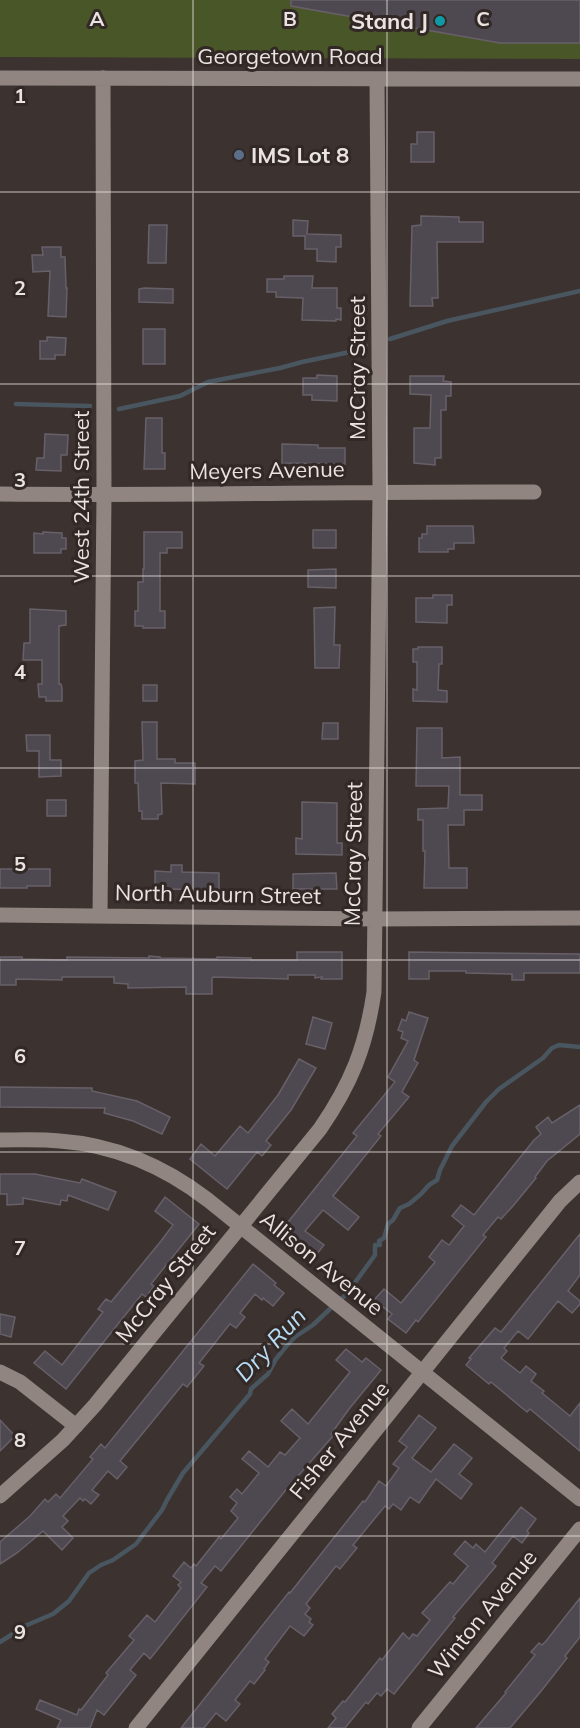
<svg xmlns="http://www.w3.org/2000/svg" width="580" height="1728" viewBox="0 0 580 1728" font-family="Mulish,sans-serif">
<rect width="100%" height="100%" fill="#3c322f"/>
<path fill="#495628" d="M0,0H580V59L0,57Z"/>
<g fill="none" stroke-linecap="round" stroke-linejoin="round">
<path stroke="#495660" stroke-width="4.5" d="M390,339L447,321L580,291
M16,404L90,406
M119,409L180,396L208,382L280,368L302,362L350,352L366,346
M339,1300L346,1295L375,1255V1245H380L379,1241L384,1238L388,1224L393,1220L400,1208L409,1204L421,1194L429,1185L437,1180L440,1170L452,1146L486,1102L499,1089L543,1058L552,1048L559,1045L580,1047
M0,1642L27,1625L53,1614L69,1601L89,1573L101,1565L113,1560L136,1544L162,1510L167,1500L183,1473L250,1394L251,1389L268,1374L276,1359L288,1344L295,1337L313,1325L333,1306"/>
</g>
<path fill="#4e4850" stroke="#676069" stroke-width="1.5" d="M291,0H580V43H500L291,6Z
M417,132H434V162H411V144H417Z
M421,216L459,217V222H483V242H437L438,298H432L433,306H410L412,226L421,225Z
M293,220L308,221L307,234L341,235V247H336V262L317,261V249H305V236H293Z
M149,225H167L166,263H148Z
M42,247H61V257H65L66,288H67L66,317L48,316L50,271L33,272L32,255H43Z
M284,276H313L312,288H337V308H341V320L336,319V321L302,320L303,298L276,297V292H267V279H284Z
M144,288L173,289V303L139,302V289Z
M143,329H165V364H143Z
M47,337L66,338L65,355H55V359H40V341H47Z
M317,375L337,376V401L312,400V395H303V378H317Z
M410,376H444L443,381L451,382V396H446V410H441V458H435V465L414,463V428H430L431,395L410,394Z
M146,418H162V453H165V469H144Z
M45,434L68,435L67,455H61V471L36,470L37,458H44Z
M282,444L318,445V448H345V464L282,463Z
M427,526H473L474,543H454V549H448V552H419V538H422V534H427Z
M313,530H336V548H313Z
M43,532L62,533V538H66V549H61V553H34V533L43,534Z
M144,532H182V548H167V553H160V611H165V628H143V626H135V611H138V582H143V569H144Z
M336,569V588L308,587V570Z
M433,595H452V605H447V623L416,622V598H433Z
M335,607L334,645H340L339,668H315L314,608Z
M30,609L66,611V625L59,626V684H61L62,688V701H46V697H39L38,684H42V660H23L24,643H30Z
M418,647H442V664H439L438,690L447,691V702L413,701V689L417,690V662H413V649H418Z
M143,685H157V701H143Z
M142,722H157V759H175V763H195V784L161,783L162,814L158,815V819H142V811H139L138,783H135V761L143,760Z
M323,723H338V739H322Z
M417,728H442V758L460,757V795H482V810H464V825H448L449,868H467V888H424L425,851H423V820H418V809L448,808L449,786H416Z
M26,735H50V760H61V776L39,777V751H27Z
M47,800H66V816H47Z
M302,802L337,803V843H342V855L296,854V838L302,839Z
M171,865H182V872L219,873V890L172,889V894L155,893V871L171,872Z
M0,869H50V886H27V888H0Z
M336,873L337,889H293V874Z
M297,952H342V979H321L322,977L315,978V975H288V979L213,977L212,978V994H186V987L128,988V984L114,983V977H62V980L16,979V985H0V957H22V959L67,960V957L149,958V956L160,957V958L217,959V957L251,958V960H297Z
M409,952L580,954V973H524V980H512V974L466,973V971H429V979H409Z
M409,1012L428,1018L414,1060L418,1063L402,1092L409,1097L378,1134L381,1136L333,1196L359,1217L348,1230L323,1210L305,1231L324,1245L313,1259L280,1232L349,1146L357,1136L353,1133L395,1082L388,1077L408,1041L401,1038L403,1032L398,1030L402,1019L406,1021Z
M313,1017L332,1023L325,1049L306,1044Z
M299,1059L316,1068L291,1110L266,1141L271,1145L262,1156L257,1152L227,1189L190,1159L201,1144L215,1156L240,1126L248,1133L278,1095Z
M0,1087L92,1088V1091L137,1101L170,1117L162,1134L133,1121L104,1113L105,1108L0,1107Z
M580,1105V1134L547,1161L535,1177L536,1178L513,1206L501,1219L498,1217L483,1235L486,1237L418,1322L416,1320L406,1333L388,1319L392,1314L374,1300L384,1289L401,1303L435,1262L429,1257L442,1240L449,1245L464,1226L452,1216L461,1205L474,1215L534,1140L541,1134L536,1127L548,1117L552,1123Z
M0,1174H35L80,1183L82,1179L116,1192L108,1210L68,1195L67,1201L61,1200L60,1205L23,1198V1204L7,1205V1194H0Z
M165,1197L199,1224L151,1284L154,1286L146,1297L142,1294L66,1389L34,1363L45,1351L62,1365L103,1312L98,1309L106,1299L111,1302L161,1241L173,1225L155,1211Z
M580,1234V1275L568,1291L580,1301V1304L572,1313L558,1301L528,1339L518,1331L504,1348L507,1351L501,1358L520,1373L526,1366L536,1374L531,1381L544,1391L542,1393L570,1416L580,1403V1451L530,1409L527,1412L491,1382L489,1384L466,1365L471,1359L469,1358L495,1328L501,1332Z
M253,1264L276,1283L274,1285L284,1293L273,1306L263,1298L262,1300L255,1294L240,1313L245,1317L236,1328L230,1324L229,1325L199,1363L204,1366L187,1387L183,1384L120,1461L127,1467L117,1479L108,1471L92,1490L99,1495L91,1504L85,1499L83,1501L80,1498L63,1516L68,1521L62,1527L73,1538L62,1550L43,1531L17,1553L0,1564V1542L30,1516L45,1499L48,1502L56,1494L60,1498L93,1459L90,1457L101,1444L105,1448Z
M0,1314L15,1317L11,1337L0,1334Z
M346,1349L362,1362L366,1358L381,1370L349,1409L331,1434L333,1436L285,1491L221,1571L215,1566L201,1583L207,1587L158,1649L150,1659L144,1653L130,1670L136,1675L104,1715L97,1710L90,1728H57L61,1720L36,1709L40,1700L77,1715L79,1709L81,1710L108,1675L106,1673L134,1640L129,1636L147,1615L155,1622L181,1588L178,1585L181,1582L173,1576L184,1562L191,1568L194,1564L196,1566L219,1537L221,1539L238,1518L231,1511L237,1503L230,1497L237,1489L242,1494L259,1473L242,1459L249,1451L268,1467L280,1452L285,1455L300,1438L281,1421L292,1409L308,1424L350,1372L336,1360Z
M419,1415L436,1428L412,1458L431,1472L454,1444L472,1458L459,1474L472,1484L461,1499L436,1479L419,1503L410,1497L401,1510L393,1504L389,1509L385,1506L353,1545L357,1548L340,1569L336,1566L306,1604L310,1608L305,1614L311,1619L309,1622L313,1625L304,1636L290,1626L265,1659L269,1662L264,1669L265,1670L254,1684L250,1681L235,1700L240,1704L226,1721L216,1713L204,1728H181L289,1592L290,1593L363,1501L365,1502L379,1481L386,1486L399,1468L393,1464L407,1447L399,1441Z
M0,1420L15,1436L0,1451Z
M521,1507L536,1519L527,1531L529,1533L522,1543L513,1536L492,1563L496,1566L453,1617L455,1618L394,1694L387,1689L381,1696L377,1693L368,1704L366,1702L345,1728H328L336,1718L332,1714L343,1701L345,1702L380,1658L382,1660L403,1633L409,1639L413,1634L417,1636L430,1620L422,1613L450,1582L453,1584L468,1566L454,1554L465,1541L473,1548L476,1544L485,1552Z
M580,1598V1637L565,1656L567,1658L542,1690L510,1728H476L506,1693L505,1692L535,1655L531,1652L539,1643L542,1645L546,1641Z"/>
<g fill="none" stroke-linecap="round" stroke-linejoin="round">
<path stroke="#908581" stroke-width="15" d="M0,78L580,79
M0,494C178,496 356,491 534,492
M0,915L375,919L580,918
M100,916L104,495L103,78
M0,1140C20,1140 40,1139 60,1141C115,1145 165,1167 208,1200L580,1499
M0,1372L20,1382L76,1426
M0,1496L63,1440L95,1405L320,1129C351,1084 366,1047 374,992L380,491L377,79
M136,1728L560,1201L580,1182
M419,1728L580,1529"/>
</g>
<path fill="none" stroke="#e9e3e1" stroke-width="1.5" stroke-opacity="0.55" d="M193,0V1728M387,0V1728M0,192H580M0,384H580M0,576H580M0,768H580M0,960H580M0,1152H580M0,1344H580M0,1536H580"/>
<circle fill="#0f9aa8" stroke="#322825" stroke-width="2" cx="440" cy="21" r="6"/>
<circle fill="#5c6f8a" stroke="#322825" stroke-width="2" cx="239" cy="155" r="6"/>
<g text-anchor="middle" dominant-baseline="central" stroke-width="6" stroke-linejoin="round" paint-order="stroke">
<g font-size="22" font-weight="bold" fill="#e9e3e1" stroke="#322825" text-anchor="end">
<text x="428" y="21">Stand J</text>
<text x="251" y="155" text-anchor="start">IMS Lot 8</text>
</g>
<g font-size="22" fill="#e9e3e1" stroke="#322825">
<text x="290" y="56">Georgetown Road</text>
<text transform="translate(357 368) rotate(-90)">McCray Street</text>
<text transform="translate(267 470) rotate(-1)">Meyers Avenue</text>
<text transform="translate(81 497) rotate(-90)">West 24th Street</text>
<text transform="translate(353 854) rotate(-89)">McCray Street</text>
<text transform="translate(218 894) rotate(1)">North Auburn Street</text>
<text transform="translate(322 1263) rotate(39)">Allison Avenue</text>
<text transform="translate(165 1283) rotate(-51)">McCray Street</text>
<text transform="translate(339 1440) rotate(-51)">Fisher Avenue</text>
<text transform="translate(482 1614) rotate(-51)">Winton Avenue</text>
</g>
<g font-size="24" font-style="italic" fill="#b7dbf4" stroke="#322825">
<text transform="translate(270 1344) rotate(-47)">Dry Run</text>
</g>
</g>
<g font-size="20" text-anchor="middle" font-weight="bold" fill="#e9e3e1" stroke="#322825" stroke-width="6" stroke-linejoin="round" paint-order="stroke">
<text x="97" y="26">A</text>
<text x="290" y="26">B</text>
<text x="483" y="26">C</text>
<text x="20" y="103">1</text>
<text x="20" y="295">2</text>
<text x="20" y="487">3</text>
<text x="20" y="679">4</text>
<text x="20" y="871">5</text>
<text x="20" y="1063">6</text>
<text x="20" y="1255">7</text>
<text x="20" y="1447">8</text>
<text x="20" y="1639">9</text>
</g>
</svg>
